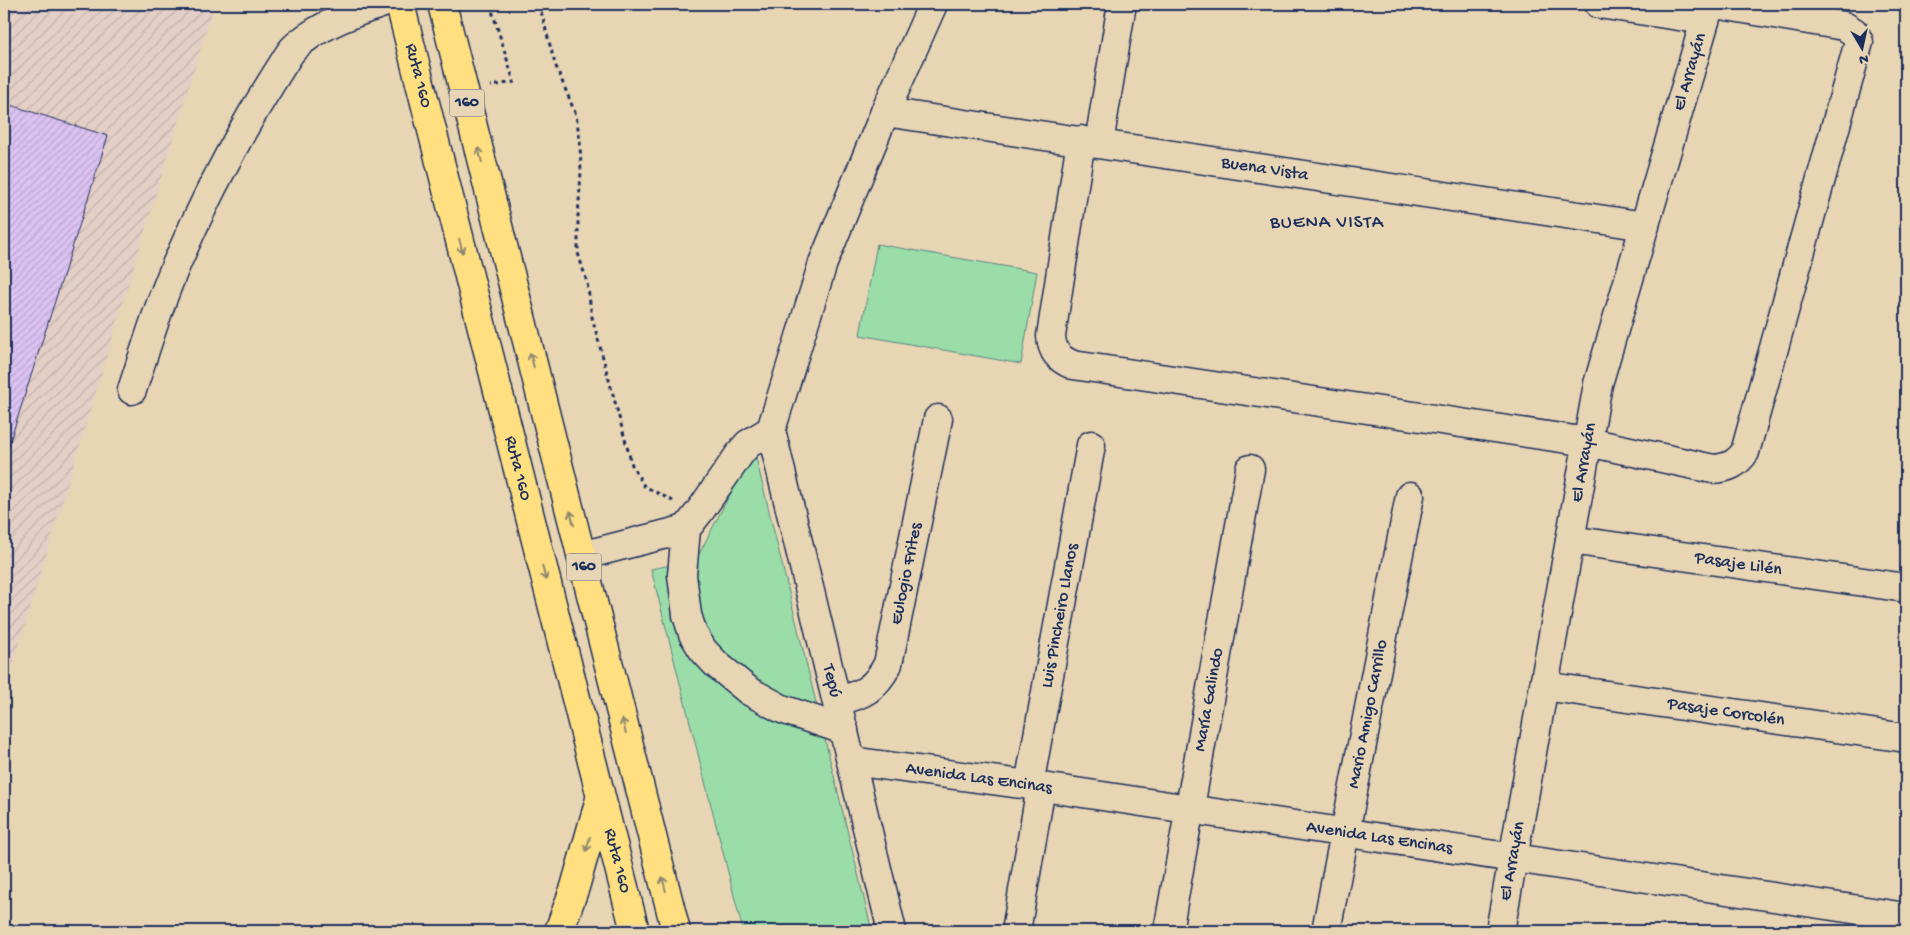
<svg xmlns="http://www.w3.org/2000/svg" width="1910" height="935" viewBox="0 0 1910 935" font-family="'Gochi Hand',sans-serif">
<defs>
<pattern id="industrial-furrows" width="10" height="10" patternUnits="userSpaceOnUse" patternTransform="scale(1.25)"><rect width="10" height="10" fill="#e4cfc6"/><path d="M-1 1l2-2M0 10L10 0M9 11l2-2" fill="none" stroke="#c3b2ac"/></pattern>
<pattern id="building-hatch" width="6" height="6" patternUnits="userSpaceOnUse" patternTransform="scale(1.25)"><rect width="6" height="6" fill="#dbc2f1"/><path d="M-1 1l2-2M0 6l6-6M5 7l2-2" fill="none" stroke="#bba7d1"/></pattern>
</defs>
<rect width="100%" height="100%" fill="#e8d5b3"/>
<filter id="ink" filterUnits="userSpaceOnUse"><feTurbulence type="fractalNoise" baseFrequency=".02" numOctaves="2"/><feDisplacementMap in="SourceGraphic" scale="10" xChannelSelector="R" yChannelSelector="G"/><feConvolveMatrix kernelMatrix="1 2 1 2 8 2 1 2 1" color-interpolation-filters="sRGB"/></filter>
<g filter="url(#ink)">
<path fill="url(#industrial-furrows)" d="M4,4H214L13,664H4Z"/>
<path fill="#9adda8" stroke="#5a8683" d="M877,244L1037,272L1021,364L860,335Z
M756,458L872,931H743L651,569L696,560L747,461Z"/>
<path fill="url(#building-hatch)" stroke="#1b2f5e" d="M4,103L108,136L4,460Z"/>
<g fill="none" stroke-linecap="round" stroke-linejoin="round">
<g stroke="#1b2f5e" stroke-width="31">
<g id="minor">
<path d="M1599,4L1705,20"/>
<path id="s1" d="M885,112L1645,226"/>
<path d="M1081,140L1051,336C1052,351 1058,359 1073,365L1588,442L1713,469C1728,468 1737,464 1745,452L1859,42L1854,32L1844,26L1715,4"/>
<path d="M1099,143L1122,4"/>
<path d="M132,390C145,351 157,310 173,272C196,218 222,166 251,116C261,99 271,83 281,67C285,61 289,53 294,48C316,27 352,13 381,4"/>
<path id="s2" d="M771,430L892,931"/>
<path id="s3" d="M1570,540L1906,588"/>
<path d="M581,556L686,529"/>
<path id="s4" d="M1544,686L1906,738"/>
<path id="s5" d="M837,701C863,695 875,689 888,664L938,419"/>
<path d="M844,730L782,709L749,691L716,664L703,650L693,634L687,615L682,575L686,529L700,511L741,452L748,444L771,430L823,263L885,112L933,4"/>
<path id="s6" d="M851,761L1029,785L1906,917"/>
<path id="s7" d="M1029,785L1091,445"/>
<path d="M1016,931L1041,787"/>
<path id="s8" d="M1168,931L1250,469"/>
<path id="s9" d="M1326,931L1410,496"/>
<path id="s10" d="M1500,931L1598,384L1710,4"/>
</g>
</g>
<g stroke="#1b2f5e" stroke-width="31">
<g id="highway">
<path id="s11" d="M400,4L635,931"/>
<path d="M442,4L676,931"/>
<path d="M559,931L575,887L600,799"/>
</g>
</g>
<path stroke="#1b2f5e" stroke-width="3" stroke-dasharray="4 4" stroke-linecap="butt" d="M490,4L514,82L491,86
M539,4L555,64L576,115L580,141L581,172L578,216V253L587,282L592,317L632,465L644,486L673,501"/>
<use href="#minor" stroke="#e8d5b3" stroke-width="28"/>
<use href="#highway" stroke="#ffdf80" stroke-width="28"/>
</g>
<defs><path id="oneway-shaft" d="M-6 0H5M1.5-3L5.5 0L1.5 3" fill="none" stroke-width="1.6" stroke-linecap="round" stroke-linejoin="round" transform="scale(1.25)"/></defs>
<g stroke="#8d876f">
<use href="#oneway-shaft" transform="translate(480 155) rotate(-104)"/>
<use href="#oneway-shaft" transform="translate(461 246) rotate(76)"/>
<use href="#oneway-shaft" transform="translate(532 360) rotate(-104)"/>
<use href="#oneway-shaft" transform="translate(572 518) rotate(-104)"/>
<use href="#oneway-shaft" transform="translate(544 573) rotate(76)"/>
<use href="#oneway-shaft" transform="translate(624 726) rotate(-104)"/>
<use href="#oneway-shaft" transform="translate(588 844) rotate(105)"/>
<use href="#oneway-shaft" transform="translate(664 884) rotate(-104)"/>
</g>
</g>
<g text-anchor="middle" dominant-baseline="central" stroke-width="4" stroke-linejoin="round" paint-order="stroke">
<g fill="#e8d5b3" stroke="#586178" stroke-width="1">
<rect x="449.5" y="89.5" width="35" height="27" rx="4"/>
<rect x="566.5" y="553.5" width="35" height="27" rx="4"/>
</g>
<g font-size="16" font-weight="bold" fill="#1b2f5e">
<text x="467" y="103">160</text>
<text x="584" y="567">160</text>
</g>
<g font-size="18" fill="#1b2f5e" stroke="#e8d5b3">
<text stroke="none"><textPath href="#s10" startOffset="881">El Arrayán</textPath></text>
<text stroke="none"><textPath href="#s11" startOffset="74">Ruta 160</textPath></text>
<text stroke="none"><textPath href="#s1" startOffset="384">Buena Vista</textPath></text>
<text stroke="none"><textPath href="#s10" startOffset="476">El Arrayán</textPath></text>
<text stroke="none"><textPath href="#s11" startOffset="479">Ruta 160</textPath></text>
<text stroke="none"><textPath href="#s3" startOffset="170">Pasaje Lilén</textPath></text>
<text stroke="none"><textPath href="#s5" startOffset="158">Eulogio Frites</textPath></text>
<text stroke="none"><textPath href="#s7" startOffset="172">Luis Pincheiro Llanos</textPath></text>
<text stroke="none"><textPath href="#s2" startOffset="258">Tepú</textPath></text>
<text stroke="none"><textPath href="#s8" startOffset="235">María Galindo</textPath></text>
<text stroke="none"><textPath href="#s4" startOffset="184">Pasaje Corcolén</textPath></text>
<text stroke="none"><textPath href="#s9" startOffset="221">Mario Amigo Carrillo</textPath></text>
<text stroke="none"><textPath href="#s6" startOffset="129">Avenida Las Encinas</textPath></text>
<text stroke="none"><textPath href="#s6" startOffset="534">Avenida Las Encinas</textPath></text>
<text stroke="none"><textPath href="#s11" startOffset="884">Ruta 160</textPath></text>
<text stroke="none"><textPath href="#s10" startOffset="71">El Arrayán</textPath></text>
</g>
<g font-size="19" letter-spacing="1" fill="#1b2f5e" stroke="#e8d5b3">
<text x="1327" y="223">BUENA VISTA</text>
</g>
</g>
<rect width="1910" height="935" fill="none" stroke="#e8d5b3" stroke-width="20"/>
<rect x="10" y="10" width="1890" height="915" fill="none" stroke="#1b2f5e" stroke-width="2" filter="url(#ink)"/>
<g transform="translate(1862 48) rotate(171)" stroke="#e8d5b3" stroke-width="4" paint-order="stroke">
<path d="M0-4L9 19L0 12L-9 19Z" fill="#1b2f5e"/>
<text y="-8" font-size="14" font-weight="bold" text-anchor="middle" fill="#1b2f5e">N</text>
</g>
</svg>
